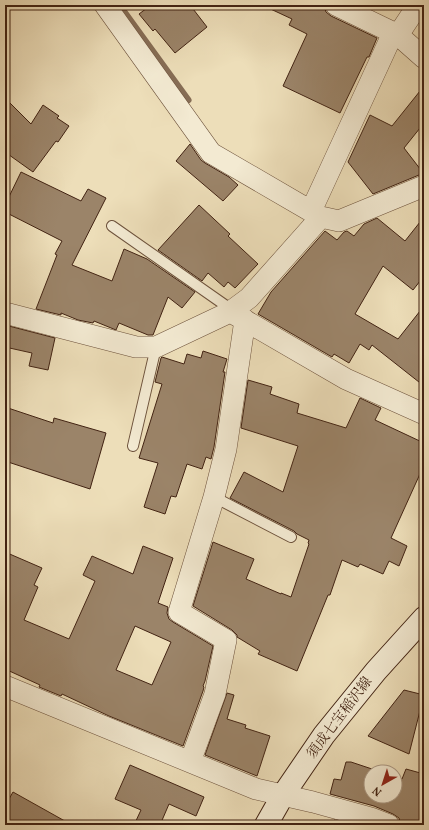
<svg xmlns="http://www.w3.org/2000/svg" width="429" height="830" viewBox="0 0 429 830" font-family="Vollkorn,'Noto Serif JP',serif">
<rect width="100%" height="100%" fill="#eddeb9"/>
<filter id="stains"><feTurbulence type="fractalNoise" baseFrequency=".005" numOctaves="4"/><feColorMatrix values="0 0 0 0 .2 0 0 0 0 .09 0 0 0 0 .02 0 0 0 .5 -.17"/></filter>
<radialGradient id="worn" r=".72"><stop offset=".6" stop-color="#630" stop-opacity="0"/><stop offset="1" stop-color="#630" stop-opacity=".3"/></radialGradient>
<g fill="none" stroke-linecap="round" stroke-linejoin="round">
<path stroke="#866d55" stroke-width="7" d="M119,5L188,100"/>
</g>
<path fill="#9b8469" stroke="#422313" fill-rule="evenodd" d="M151,5H190L207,27L175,53L155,29L153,31L139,14Z
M262,5H322L324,6L326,12L331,16L377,38L369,57H367L340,113L283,86L307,34L289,25L292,19Z
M424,86V123L404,148L424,174L419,175L373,194L348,162L370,115L392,126Z
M5,98L31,124L43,105L59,116L57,118L69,126L58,142L56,141L33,172L5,152Z
M190,144L201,160L205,163L229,177L238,185L223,201L176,161Z
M21,172L81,201L88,189L106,198L72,265L112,281L124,249L147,259L195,292L182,308L168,297L153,335H148L119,323L116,330L94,321L93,323L78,320L61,313V315L36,309L57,255L55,254L62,241L5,212V205Z
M199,205L230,234L228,236L258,264L235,288L228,282L224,287L208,273L202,281L158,250Z
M424,217V276L413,290L383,266L355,314L398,339L424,306V386L372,345L369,350L360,344L349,363L334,354L332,357L258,314L271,292L325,231L337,240L344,232L347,231L354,236L364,224L377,218L405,241Z
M5,325L55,338L48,370L29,366L32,353L5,347Z
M203,351L227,359L223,372H225L214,447L211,459L206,457L202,469L187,464L176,497L171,496L165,514L144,507L158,463L139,458L162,384L155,382L161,358L162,357L184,364L187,354L201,358Z
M248,380L272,387L270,394L299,404L297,413L346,428L360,398L381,408L375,420L424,443V465L391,538L407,546L399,566L389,561L383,574L360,564L358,567L342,560L330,595H328L297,671L258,654L260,651L237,637V635L232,630L193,606L213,542L254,559L246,579L281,594V593L291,597L309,544L308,543L309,540L297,534L294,531L230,498L244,472L283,492L298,446L241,428Z
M5,407L53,423L54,418L106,433L90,489L5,461Z
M143,546L173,558L158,603L168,607L167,613L169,619L173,622L213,646L205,681L203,686L204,687L203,691L183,746L109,716L62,694L61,696L39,687L40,685L5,669V552L42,568L34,585L38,587L24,620L69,639L95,581L83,575L92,556L133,574ZM135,626L171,642L152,685L116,670Z
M404,690L424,695L409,754L368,736Z
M227,693L234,695L227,719L246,725L245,728L270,736L257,776L205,755Z
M346,762H351L381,772H371V796H395V777L402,779L406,769L424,774V825H401L399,818L393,814L374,806L330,794L334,779L341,780Z
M130,765L204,797L196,816L169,804L160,825H134L141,810L115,799Z
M13,792L72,825H5V806Z
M334,820L351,825H332Z"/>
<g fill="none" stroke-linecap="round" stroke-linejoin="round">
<g stroke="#6d523c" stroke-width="12">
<path id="service" d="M112,226L232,310
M133,446L156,347
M214,497L291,537"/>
</g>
<g stroke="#6d523c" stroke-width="22">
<path id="minor" d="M105,5L211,153L321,217L339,221L424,186
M336,5L398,35L424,58
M398,35L418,5
M311,211L393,33
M5,313L136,347H156L230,312L249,298L321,217
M234,314L346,379L424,414
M5,686L256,789L313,802L371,818L389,825
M190,762L215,694L226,640L179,612L214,497L226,449L245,320"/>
</g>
<g stroke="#422313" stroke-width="24">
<path id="secondary" d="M266,825L283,795L324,735L376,671L424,618"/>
</g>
<use href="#service" stroke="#f3ead2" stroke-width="10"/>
<use href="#minor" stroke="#f3ead2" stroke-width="21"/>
<use href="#secondary" stroke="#f3ead2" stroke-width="22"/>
</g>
<g text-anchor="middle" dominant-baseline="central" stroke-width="3" stroke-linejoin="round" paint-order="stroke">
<g font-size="14" fill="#422313" stroke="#f3ead2">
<text transform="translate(340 718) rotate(-53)">須成七宝稲沢線</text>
</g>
</g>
<rect width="429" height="830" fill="none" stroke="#eddeb9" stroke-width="20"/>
<rect x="6" y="6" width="417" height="818" fill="none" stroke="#422313" stroke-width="2"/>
<rect x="10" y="10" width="409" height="810" fill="none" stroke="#422313"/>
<g transform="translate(383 784) rotate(219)"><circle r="19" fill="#f3ead2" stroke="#ac9a86"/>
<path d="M0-3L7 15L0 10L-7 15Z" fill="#8f2418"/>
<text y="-6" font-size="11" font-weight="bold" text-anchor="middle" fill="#422313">N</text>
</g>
<rect width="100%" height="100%" filter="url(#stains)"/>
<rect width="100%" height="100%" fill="url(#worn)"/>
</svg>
